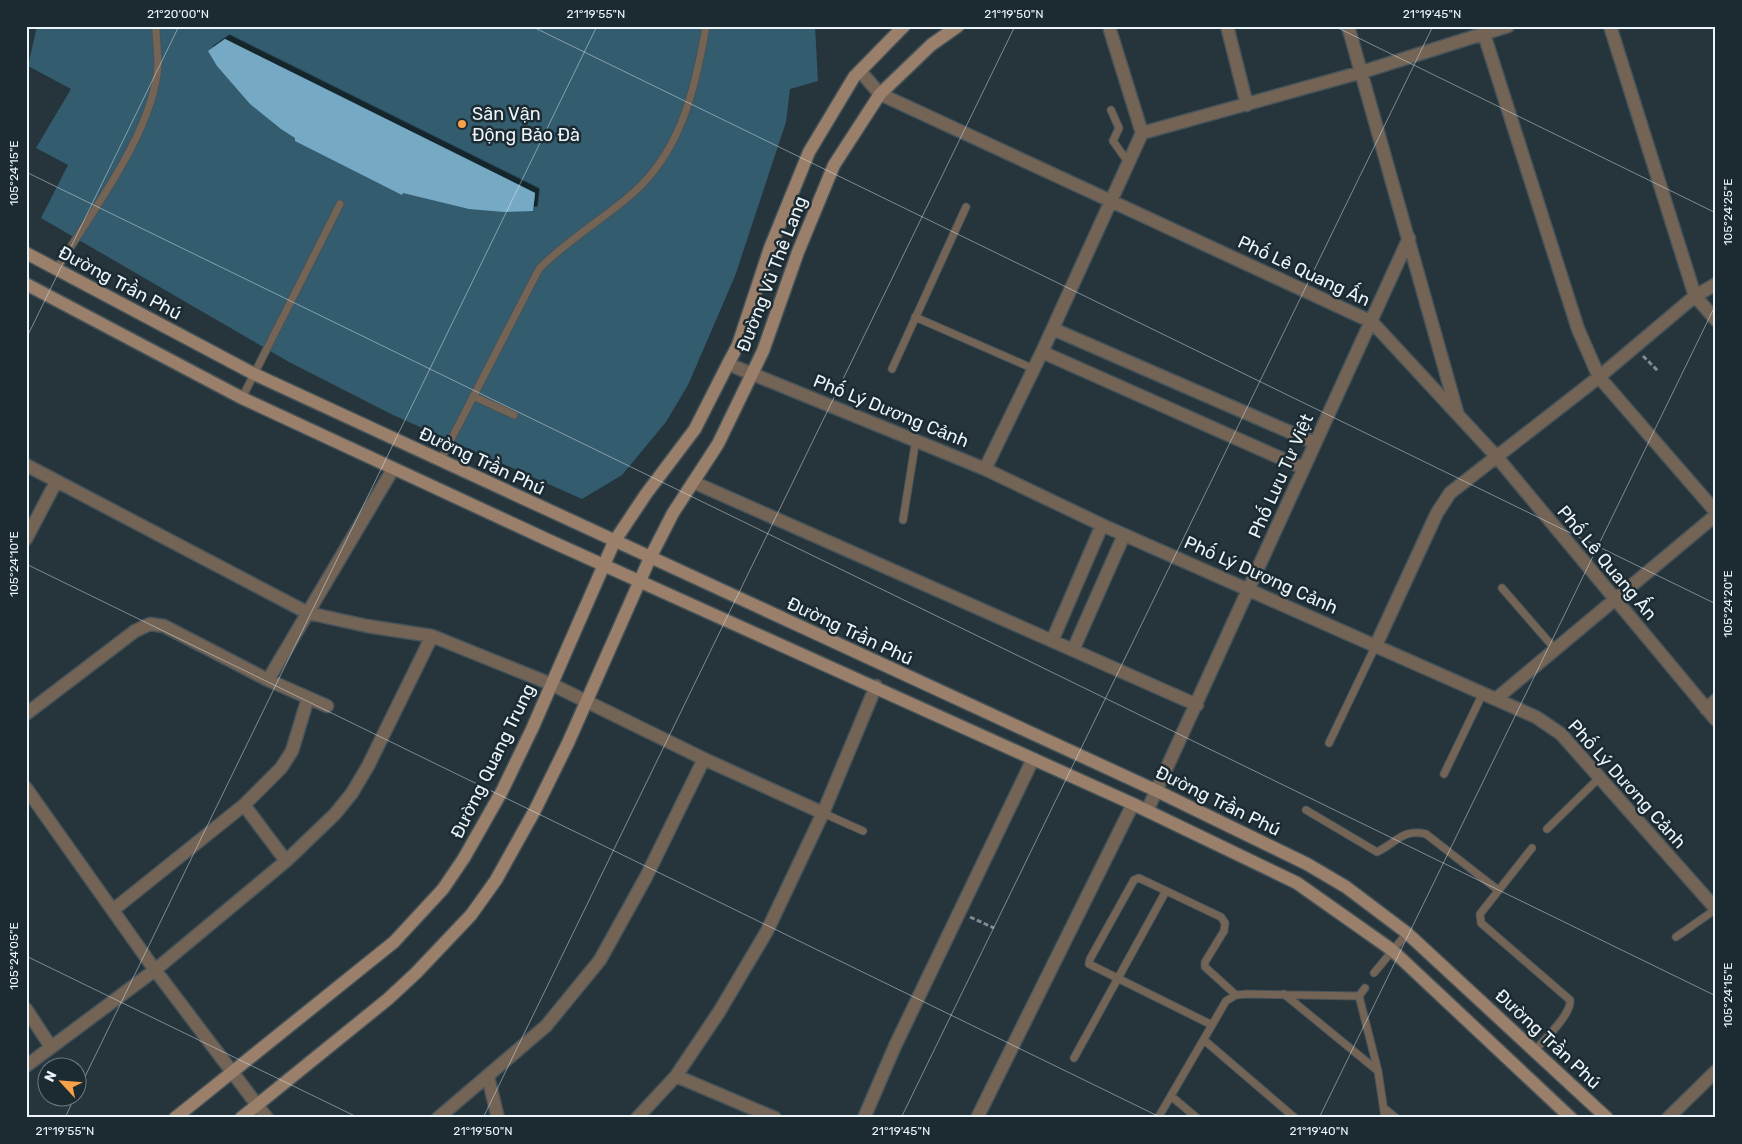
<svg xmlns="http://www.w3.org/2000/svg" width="1742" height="1144" viewBox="0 0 1742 1144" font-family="Rubik,sans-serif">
<defs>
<filter id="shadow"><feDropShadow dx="4.5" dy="-4.5" stdDeviation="0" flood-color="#0009"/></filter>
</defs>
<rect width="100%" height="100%" fill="#26343b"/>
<path fill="#335c6f" d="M37,26H815L818,81L790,89L786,122L735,276L688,385L666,422L622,475L582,499L393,415L289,362L41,218L68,165L36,148L71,89L28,66Z"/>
<path fill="#76aac4" filter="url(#shadow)" d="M225,39L535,193L533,211L504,212L469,209L403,193L402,195L295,141V138L281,129L250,104L217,66L208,51Z"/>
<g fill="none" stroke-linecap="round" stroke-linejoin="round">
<g stroke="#465359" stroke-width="9">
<path id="lane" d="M1111,110L1119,128L1113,141L1128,162
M56,270C91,213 154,131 158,65C158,52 156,39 156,26
M915,317L1034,369
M892,369L966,207
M473,396L514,415
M242,398L340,204
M440,461L539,269C565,242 597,223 626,199C680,156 695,91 706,26
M903,520L916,439
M1502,588L1555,649
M1329,743L1376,645
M1444,774L1483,693
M1306,810L1377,852C1396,843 1403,828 1426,834L1498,890
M823,813L863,831
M1547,829L1600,777
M1532,848L1480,914L1481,923L1570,1000C1572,1014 1544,1040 1534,1051
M1676,937L1716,909
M1374,973L1407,933
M1365,988L1359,996L1378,1071L1385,1118
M1284,994L1378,1071
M1212,1025L1089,964L1090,959L1134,880L1139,878L1221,917L1225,923L1224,931L1205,962V967L1236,995
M1204,1040L1295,1118
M1074,1058L1166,891
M1171,1096L1197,1118
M1384,1108L1396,1118
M1158,1118L1226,1001L1236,995L1247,994L1359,996"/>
</g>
<g stroke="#465359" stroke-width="15">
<path id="street" d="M1227,26L1247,105
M1348,26L1457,412
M1610,26L1695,296L1716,320
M1484,34L1578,329L1599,377L1716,512
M860,71L880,94L1372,322L1496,456L1716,720
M1142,133L1362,72L1508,26
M1053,329L1315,443
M1042,352L1303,468
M728,364L985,469L1102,525L1536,717L1561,734L1716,909
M26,465L308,613L367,626L432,636L551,684L704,759L823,813
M985,469L1042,352L1142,133L1110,30
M693,482L1197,705
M26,539L56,482
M1052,641L1102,525
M1376,645L1437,513L1450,493L1599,377L1695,296L1716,284
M1073,650L1124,535
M268,680L393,469
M1497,698L1716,515
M1706,709L1716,700
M26,714L135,631L150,624L164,626L268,680L327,706
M26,788L155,970L267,1118
M244,805L286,861
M1147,811L1409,238
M113,910L244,805L281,768L292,751L308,698
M26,1009L51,1047
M26,1066L155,970L286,861L335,814L352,793L368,766L432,636
M676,1076L775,1118
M488,1077L498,1118
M438,1118L546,1026L600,960L646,877L704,759
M637,1118L676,1076L719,1012L767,931L823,813L876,686
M864,1118L895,1046L1033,759
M977,1118L1133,804
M1668,1118L1716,1071"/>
</g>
<g stroke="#465359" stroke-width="15">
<path id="secondary" d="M26,253L254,374L1157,791L1307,864L1346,887L1407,933L1607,1118
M26,284L242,398L548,540L1133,804L1297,883L1392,950L1571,1118
M175,1118L394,942L443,889L464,858L502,791L532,729L614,542L646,494L695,429L728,364L738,345L770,248L809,152L854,77L904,26
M241,1118L388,999L416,973L471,915L496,880L535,810L568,743L650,558L673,513L718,444L763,351L798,252L834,165L880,94L931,45L958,26"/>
</g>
<path stroke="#7f8b91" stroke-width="3" stroke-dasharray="5 2.5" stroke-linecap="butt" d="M1643,356L1658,371
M970,917L994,928"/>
<use href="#lane" stroke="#746456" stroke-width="7"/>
<use href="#street" stroke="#746456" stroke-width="12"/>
<use href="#secondary" stroke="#9a806a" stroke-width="12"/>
</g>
<path fill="none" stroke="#ecf5f9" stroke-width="1" stroke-opacity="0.45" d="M531,26L1716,604M1334,26L1716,213M26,172L1716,996M26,339L179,26M26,564L1162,1118M26,956L359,1118M78,1091L597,26M65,1118L75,1096M483,1118L1015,26M901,1118L1433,26M1319,1118L1716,304"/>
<circle fill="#f7a248" stroke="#1c2a31" stroke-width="2" cx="462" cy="124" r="5"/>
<g text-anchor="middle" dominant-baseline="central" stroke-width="5" stroke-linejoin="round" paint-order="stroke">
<g font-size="18" fill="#ecf5f9" stroke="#1c2a31" text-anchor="start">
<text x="472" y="114">Sân Vận<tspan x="472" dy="21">Động Bảo Đà</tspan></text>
</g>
<g font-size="18" fill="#ecf5f9" stroke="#1c2a31">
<text transform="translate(1304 271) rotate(25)">Phố Lê Quang Ấn</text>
<text transform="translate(772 274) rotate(-69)">Đường Vũ Thê Lang</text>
<text transform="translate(120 283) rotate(28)">Đường Trần Phú</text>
<text transform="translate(891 411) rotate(22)">Phố Lý Dương Cảnh</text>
<text transform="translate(482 461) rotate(25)">Đường Trần Phú</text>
<text transform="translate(1281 476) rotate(-66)">Phố Lưu Tư Việt</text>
<text transform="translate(1607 563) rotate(50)">Phố Lê Quang Ấn</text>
<text transform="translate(1261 575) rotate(24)">Phố Lý Dương Cảnh</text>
<text transform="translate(850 631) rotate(25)">Đường Trần Phú</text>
<text transform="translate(493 761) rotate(-64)">Đường Quang Trung</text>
<text transform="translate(1627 784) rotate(48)">Phố Lý Dương Cảnh</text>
<text transform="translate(1218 801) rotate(26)">Đường Trần Phú</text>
<text transform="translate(1548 1039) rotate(43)">Đường Trần Phú</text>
</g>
</g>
<rect width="1742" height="1144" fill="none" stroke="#1c2a31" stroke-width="55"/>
<g transform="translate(62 1082) rotate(296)"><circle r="24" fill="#1c2a31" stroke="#6f7b81"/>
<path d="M0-4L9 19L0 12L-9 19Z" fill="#f7a248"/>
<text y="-8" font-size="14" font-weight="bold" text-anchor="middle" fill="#ecf5f9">N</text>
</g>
<rect x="28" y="28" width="1686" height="1088" fill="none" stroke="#ecf5f9" stroke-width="2"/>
<g font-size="12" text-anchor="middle" fill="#ecf5f9">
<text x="178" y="18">21°20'00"N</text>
<text x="596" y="18">21°19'55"N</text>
<text x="1014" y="18">21°19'50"N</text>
<text x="1432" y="18">21°19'45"N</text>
<text transform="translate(14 173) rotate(-90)" y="4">105°24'15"E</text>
<text transform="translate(1728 212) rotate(-90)" y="4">105°24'25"E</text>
<text transform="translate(14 564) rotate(-90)" y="4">105°24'10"E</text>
<text transform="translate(1728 604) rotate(-90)" y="4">105°24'20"E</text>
<text transform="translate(14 956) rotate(-90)" y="4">105°24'05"E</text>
<text transform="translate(1728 995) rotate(-90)" y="4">105°24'15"E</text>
<text x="65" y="1135">21°19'55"N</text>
<text x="483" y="1135">21°19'50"N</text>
<text x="901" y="1135">21°19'45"N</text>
<text x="1319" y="1135">21°19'40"N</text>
</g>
</svg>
